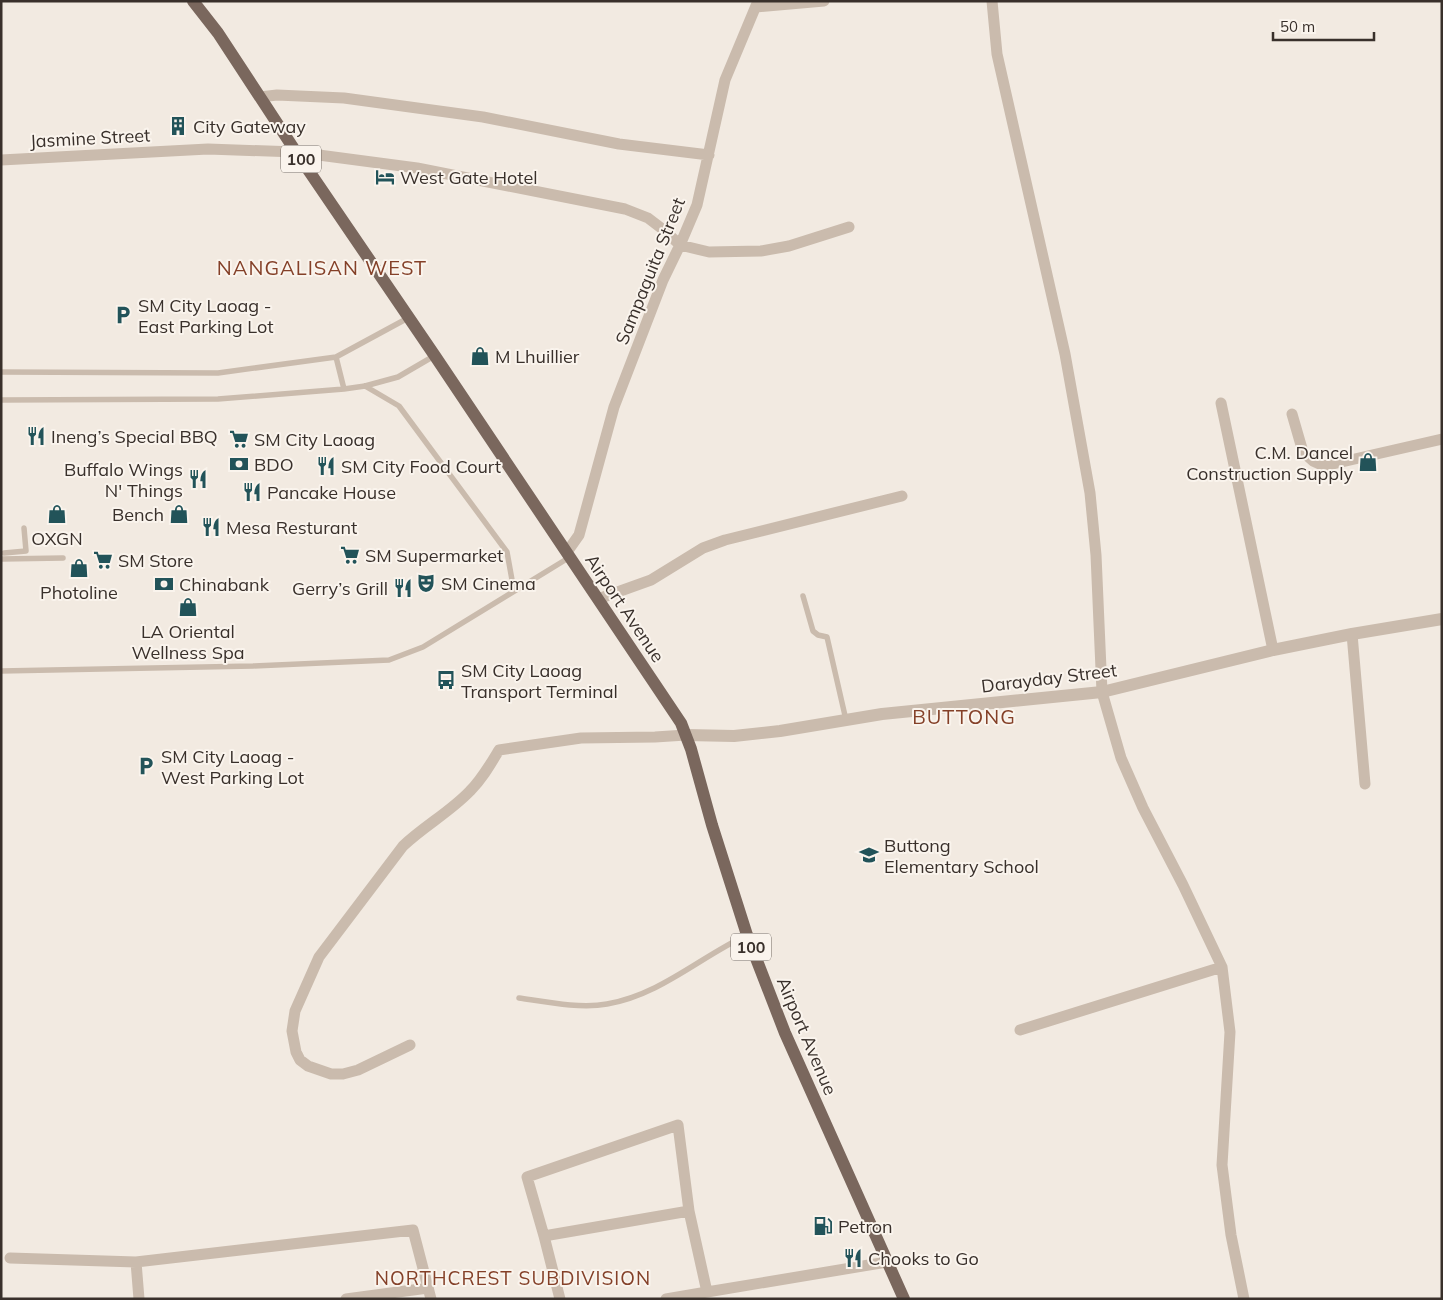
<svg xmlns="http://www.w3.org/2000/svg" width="1443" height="1300" viewBox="0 0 1443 1300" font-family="Mulish,sans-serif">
<rect width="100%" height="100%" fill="#f2eae1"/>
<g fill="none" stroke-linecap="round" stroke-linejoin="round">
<path stroke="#cabbad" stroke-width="5.5" d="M336,357L344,389
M1,372L218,373L336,357L408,318
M365,386L399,406L507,552L514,591
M1,400L218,399L344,389L365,386L398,377L434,356
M4,553L26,551L24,528
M2,559L63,558
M803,596L813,631L818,635L827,637L846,720
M1,671L253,666L389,660L423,647L570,557
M519,998C546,1002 581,1009 607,1004C660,995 700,957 747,935"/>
<path stroke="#cabbad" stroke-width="11" d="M992,1L997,54L1065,354L1090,493L1096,555L1102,692L1121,758L1143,808L1183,885L1222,967L1230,1032L1222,1165L1231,1235L1244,1299
M756,7L824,1
M260,97L277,95L344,98L483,117L619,144L709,155
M1,160L208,149L296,152L417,168L625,209L648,218L665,231L680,245L709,252L761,251L789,246L849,227
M1221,403L1273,650
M1292,414L1303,452L1313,461L1324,466L1442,439
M567,552L579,535L614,407L663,280L680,245L697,205L725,80L758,1
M598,599L651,580L703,548L725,540L902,496
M1352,634L1365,784
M1020,1030L1222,967
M410,1045L358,1070L343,1074H331L308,1066L300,1060L296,1052L292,1031L295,1011L319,957L403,846C424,826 450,812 470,791C482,779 490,765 499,750L581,738L655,737L686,735
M544,1236L689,1211
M10,1258L136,1262L413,1230L431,1299
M136,1262L139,1299
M346,1299L428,1288
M560,1299L544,1236L527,1177L678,1125L689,1211L707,1292L887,1262
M666,1299L707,1292"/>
<path stroke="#cabbad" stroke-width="12" d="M686,735L734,736L780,731L882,714L1102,692L1273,650L1352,634L1442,619"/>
<path stroke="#7a675d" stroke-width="12" d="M193,1L218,33L296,152L435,356L681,723L691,749L712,825L747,935L785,1033L904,1299"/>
</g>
<defs>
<g id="building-bare" transform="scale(1.5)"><path d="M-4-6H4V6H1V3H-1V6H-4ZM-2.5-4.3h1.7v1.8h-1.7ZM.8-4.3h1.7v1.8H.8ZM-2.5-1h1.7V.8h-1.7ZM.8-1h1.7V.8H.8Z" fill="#225359" stroke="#faf4ed" stroke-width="2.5" paint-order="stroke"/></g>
<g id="hotel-bare" transform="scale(1.5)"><path d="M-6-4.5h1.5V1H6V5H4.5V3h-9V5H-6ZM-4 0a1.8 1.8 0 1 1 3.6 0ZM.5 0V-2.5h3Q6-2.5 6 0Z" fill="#225359" stroke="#faf4ed" stroke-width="2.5" paint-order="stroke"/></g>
<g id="parking-bare" transform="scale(1.5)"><path d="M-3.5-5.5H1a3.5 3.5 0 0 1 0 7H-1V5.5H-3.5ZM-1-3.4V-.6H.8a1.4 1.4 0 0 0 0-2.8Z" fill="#225359" stroke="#faf4ed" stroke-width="2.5" paint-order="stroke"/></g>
<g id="shop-bare" transform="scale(1.5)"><path d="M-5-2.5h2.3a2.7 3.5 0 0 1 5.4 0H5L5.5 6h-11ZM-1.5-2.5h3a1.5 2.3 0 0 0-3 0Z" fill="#225359" stroke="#faf4ed" stroke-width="2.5" paint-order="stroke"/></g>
<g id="restaurant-bare" transform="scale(1.5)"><path d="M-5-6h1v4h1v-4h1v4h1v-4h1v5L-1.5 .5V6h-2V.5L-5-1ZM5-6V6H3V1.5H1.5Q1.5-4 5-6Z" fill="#225359" stroke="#faf4ed" stroke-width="2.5" paint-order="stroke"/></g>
<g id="supermarket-bare" transform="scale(1.5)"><path d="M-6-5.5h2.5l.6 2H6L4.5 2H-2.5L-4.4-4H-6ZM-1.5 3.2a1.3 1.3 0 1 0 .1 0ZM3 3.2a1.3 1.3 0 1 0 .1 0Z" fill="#225359" stroke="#faf4ed" stroke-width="2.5" paint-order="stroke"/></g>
<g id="bank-bare" transform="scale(1.5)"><path d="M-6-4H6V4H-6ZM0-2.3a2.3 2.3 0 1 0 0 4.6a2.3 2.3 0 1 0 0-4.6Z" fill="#225359" stroke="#faf4ed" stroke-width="2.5" paint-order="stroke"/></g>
<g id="theatre-bare" transform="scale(1.5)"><path d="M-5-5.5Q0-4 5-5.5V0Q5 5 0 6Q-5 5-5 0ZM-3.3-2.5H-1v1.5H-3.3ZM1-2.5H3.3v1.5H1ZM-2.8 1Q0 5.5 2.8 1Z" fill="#225359" stroke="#faf4ed" stroke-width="2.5" paint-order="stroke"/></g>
<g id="bus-bare" transform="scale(1.5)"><path d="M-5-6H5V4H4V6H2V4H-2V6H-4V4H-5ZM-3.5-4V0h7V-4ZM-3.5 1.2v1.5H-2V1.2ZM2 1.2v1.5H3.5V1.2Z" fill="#225359" stroke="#faf4ed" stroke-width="2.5" paint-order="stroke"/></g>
<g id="school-bare" transform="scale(1.5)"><path d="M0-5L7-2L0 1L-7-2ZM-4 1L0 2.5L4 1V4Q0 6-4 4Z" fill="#225359" stroke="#faf4ed" stroke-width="2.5" paint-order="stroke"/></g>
<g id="fuel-bare" transform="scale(1.5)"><path d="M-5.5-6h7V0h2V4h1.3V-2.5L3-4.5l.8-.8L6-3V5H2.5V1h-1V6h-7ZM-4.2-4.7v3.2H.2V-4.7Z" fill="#225359" stroke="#faf4ed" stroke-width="2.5" paint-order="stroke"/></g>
</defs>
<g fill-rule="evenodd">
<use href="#building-bare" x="178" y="126"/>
<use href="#hotel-bare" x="385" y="177"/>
<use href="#parking-bare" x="123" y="315"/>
<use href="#shop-bare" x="480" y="356"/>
<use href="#restaurant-bare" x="36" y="436"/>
<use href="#supermarket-bare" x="239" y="439"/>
<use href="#shop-bare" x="1368" y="462"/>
<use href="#bank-bare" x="239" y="464"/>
<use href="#restaurant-bare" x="326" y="466"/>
<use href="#restaurant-bare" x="198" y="479"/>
<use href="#restaurant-bare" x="252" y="492"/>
<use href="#shop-bare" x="57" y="514"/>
<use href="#shop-bare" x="179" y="514"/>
<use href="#restaurant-bare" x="211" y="527"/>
<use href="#supermarket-bare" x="350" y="555"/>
<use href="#supermarket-bare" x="103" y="560"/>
<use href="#shop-bare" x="79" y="568"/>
<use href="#theatre-bare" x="426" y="583"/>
<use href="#bank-bare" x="164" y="584"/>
<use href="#restaurant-bare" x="403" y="588"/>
<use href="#shop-bare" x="188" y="607"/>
<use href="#bus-bare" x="446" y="680"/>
<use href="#parking-bare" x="146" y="766"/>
<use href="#school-bare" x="869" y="855"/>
<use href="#fuel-bare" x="823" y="1226"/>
<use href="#restaurant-bare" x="853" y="1258"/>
</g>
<g text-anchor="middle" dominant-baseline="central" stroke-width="4" stroke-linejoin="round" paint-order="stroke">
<g fill="#faf4ed" stroke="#736b65" stroke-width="1">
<rect x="281" y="145.5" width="40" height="27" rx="4"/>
<rect x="731" y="933.5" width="40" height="27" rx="4"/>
</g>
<g font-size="16" font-weight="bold" fill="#39302b">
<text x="301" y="159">100</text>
<text x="751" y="947">100</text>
</g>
<g font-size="18" fill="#39302b" stroke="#faf4ed" text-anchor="start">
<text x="193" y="126">City Gateway</text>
<text x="400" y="177">West Gate Hotel</text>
<text x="138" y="305">SM City Laoag -<tspan x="138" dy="21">East Parking Lot</tspan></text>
<text x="495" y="356">M Lhuillier</text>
<text x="51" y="436">Ineng’s Special BBQ</text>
<text x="254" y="439">SM City Laoag</text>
<text x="1353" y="452" text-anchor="end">C.M. Dancel<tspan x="1353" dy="21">Construction Supply</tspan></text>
<text x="254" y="464">BDO</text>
<text x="341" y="466">SM City Food Court</text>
<text x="183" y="469" text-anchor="end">Buffalo Wings<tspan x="183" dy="21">N' Things</tspan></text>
<text x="267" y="492">Pancake House</text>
<text x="164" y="514" text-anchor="end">Bench</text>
<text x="226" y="527">Mesa Resturant</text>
<text x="57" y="538" text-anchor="middle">OXGN</text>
<text x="365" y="555">SM Supermarket</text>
<text x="118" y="560">SM Store</text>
<text x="441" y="583">SM Cinema</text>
<text x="179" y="584">Chinabank</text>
<text x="388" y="588" text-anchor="end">Gerry’s Grill</text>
<text x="79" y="592" text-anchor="middle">Photoline</text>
<text x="188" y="631" text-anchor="middle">LA Oriental<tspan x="188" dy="21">Wellness Spa</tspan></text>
<text x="461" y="670">SM City Laoag<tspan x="461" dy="21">Transport Terminal</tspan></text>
<text x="161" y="756">SM City Laoag -<tspan x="161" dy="21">West Parking Lot</tspan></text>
<text x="884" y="845">Buttong<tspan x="884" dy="21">Elementary School</tspan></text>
<text x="838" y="1226">Petron</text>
<text x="868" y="1258">Chooks to Go</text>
</g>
<g font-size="18" fill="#39302b" stroke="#faf4ed">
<text transform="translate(90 138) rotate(-3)">Jasmine Street</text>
<text transform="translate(650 271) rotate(-68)">Sampaguita Street</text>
<text transform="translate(625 608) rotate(56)">Airport Avenue</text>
<text transform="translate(1049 678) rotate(-7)">Darayday Street</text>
<text transform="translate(807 1036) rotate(67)">Airport Avenue</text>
</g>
<g font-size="19" letter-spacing="1" fill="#844028" stroke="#faf4ed">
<text x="513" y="1278">NORTHCREST SUBDIVISION</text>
</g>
<g font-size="20" letter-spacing="1" fill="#844028" stroke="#faf4ed">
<text x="322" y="267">NANGALISAN WEST</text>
<text x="964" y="716">BUTTONG</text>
</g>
</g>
<rect width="1443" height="1300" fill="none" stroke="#39302b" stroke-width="5"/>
<path d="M1273 32v8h101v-8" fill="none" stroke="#39302b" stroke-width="2.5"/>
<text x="1280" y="32" font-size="15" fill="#39302b" stroke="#faf4ed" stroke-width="4" paint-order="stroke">50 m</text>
</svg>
